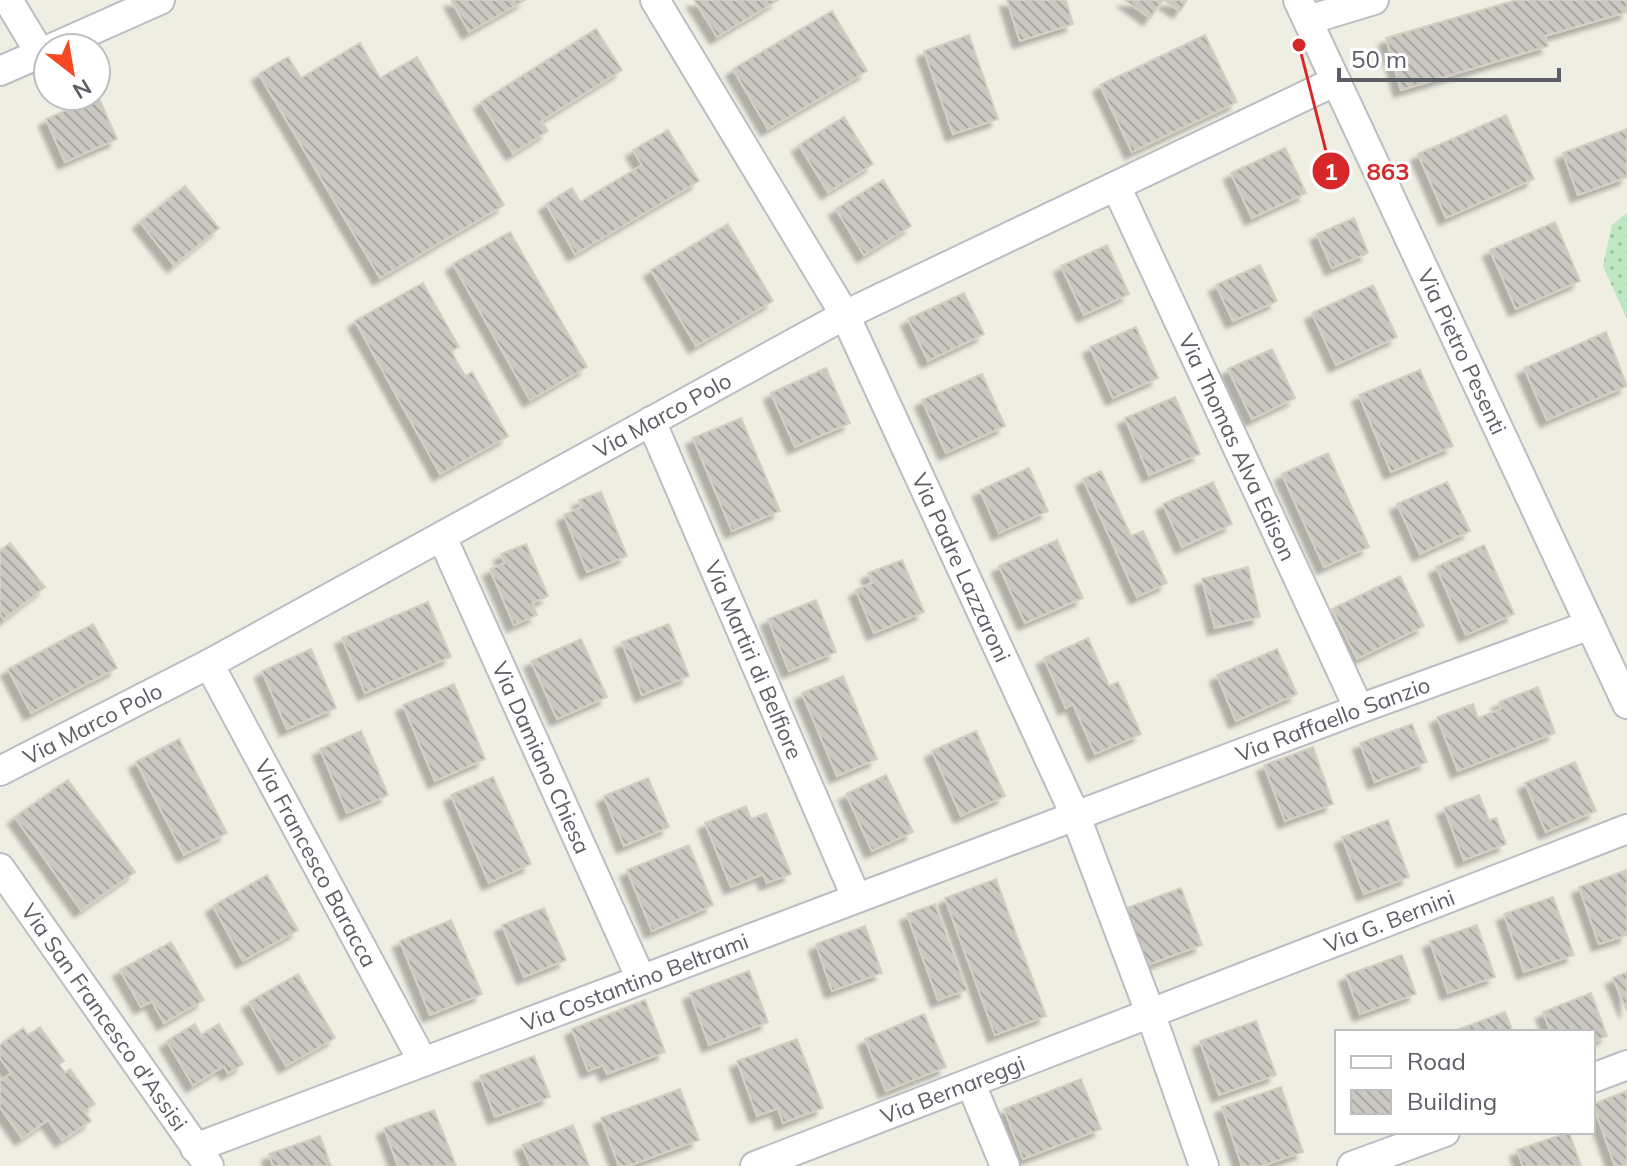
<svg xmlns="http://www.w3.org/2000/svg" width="1627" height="1166" viewBox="0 0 1627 1166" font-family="Mulish,sans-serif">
<defs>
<pattern id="park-dots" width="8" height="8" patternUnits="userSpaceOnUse" patternTransform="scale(2)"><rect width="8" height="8" fill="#bee8c2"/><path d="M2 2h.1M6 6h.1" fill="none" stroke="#9dbfa1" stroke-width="1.8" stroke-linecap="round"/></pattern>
<pattern id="building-back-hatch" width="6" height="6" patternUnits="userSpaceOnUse" patternTransform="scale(2)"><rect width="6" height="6" fill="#cac8c0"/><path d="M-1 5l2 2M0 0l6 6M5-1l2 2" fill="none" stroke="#a7a6a0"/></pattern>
<filter id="shadow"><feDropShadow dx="-7" dy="7" stdDeviation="2" flood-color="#0004"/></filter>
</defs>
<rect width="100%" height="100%" fill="#efeee3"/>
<path fill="url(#park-dots)" d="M1627,213V319L1603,266L1612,225Z"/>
<path fill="url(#building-back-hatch)" stroke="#d4d0c1" stroke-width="2" filter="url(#shadow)" d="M451,0H525L469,32Z
M694,0H778L717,37Z
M1007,0H1066L1073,24L1020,41Z
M1125,0H1163L1150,18Z
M1164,0H1187L1180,11Z
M1516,0H1627V12L1545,36L1548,46L1401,90L1386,38Z
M832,11L867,71L768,129L733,69Z
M596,29L622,70L541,121L548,131L513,153L481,102Z
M969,35L998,119L953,134L924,51Z
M1205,35L1237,102L1132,152L1100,85Z
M360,43L380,78L417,57L504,205L380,278L259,74L288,57L301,78Z
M98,96L117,139L65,162L46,119Z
M1506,115L1534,179L1446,218L1418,154Z
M844,117L873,164L828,192L799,145Z
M1627,129V177L1578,195L1563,153Z
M668,130L699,181L575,254L546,204L572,188L580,202L642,165L633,150Z
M1285,148L1306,193L1252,218L1231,173Z
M883,180L911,226L864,255L836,209Z
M185,186L219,228L174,265L140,222Z
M1354,218L1368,253L1332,268L1317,234Z
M1555,222L1580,281L1516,309L1490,250Z
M728,224L773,301L696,346L651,270Z
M510,232L587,367L530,400L453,264Z
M1107,245L1129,294L1084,315L1061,266Z
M1260,265L1277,301L1233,321L1216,285Z
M423,283L459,347L451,351L465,376L472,372L508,436L440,474L355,321Z
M1373,285L1397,337L1336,365L1312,313Z
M964,293L984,334L928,361L908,319Z
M1136,327L1158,378L1113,398L1090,347Z
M1606,332L1627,386L1547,420L1524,368Z
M1272,349L1295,398L1252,419L1228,369Z
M826,368L850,423L795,447L771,393Z
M1420,370L1453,446L1391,472L1359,395Z
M982,374L1005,426L946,453L922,400Z
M1175,397L1200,454L1149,475L1125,418Z
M741,418L780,511L732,531L693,438Z
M1328,453L1369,547L1324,567L1282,474Z
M1029,468L1048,511L999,533L980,490Z
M1101,471L1131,536L1143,531L1167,583L1137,597L1083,479Z
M1213,482L1232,524L1182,547L1163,504Z
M1447,482L1470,531L1420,554L1397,504Z
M601,492L627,556L587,572L564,515L582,507L579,500Z
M1057,540L1083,598L1025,623L999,566Z
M10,543L45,587L4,619L0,614V551Z
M526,544L548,596L532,603L537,615L514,625L490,569L505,563L501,554Z
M1484,545L1514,614L1466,635L1436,567Z
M902,560L924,612L874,633L856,590L872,583L868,573Z
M1248,567L1260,617L1215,628L1202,579Z
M1400,576L1424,626L1357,659L1332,609Z
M816,600L836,652L789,671L768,619Z
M428,602L451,657L365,693L342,638Z
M93,624L117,668L31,713L8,669Z
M669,624L689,676L642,695L622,642Z
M1088,638L1109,686L1118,682L1141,734L1095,754L1073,704L1066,708L1044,658Z
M581,639L607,697L557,719L531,661Z
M311,649L336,708L287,729L262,671Z
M1277,649L1297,694L1236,721L1217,675Z
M843,676L877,759L837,776L802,693Z
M454,684L485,759L435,781L403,705Z
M1538,687L1555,733L1458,771L1437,717L1473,704L1478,718L1501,709L1499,702Z
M1412,724L1427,762L1375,782L1360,743Z
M361,731L388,795L347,813L320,749Z
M976,731L1005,796L961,816L932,751Z
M179,739L227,833L184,855L136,762Z
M1313,747L1333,804L1285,821L1264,765Z
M1575,762L1596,811L1546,832L1525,783Z
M886,775L913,832L872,851L846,794Z
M493,777L531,864L489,883L451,795Z
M648,778L669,827L624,846L604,796Z
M68,780L135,872L81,910L15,817Z
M1479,795L1489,820L1496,818L1506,844L1464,860L1444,808Z
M746,806L751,819L766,813L791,874L767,883L763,874L731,887L705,823Z
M1388,820L1409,877L1364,894L1342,837Z
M689,845L713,905L652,931L627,870Z
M1627,870V935L1599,944L1579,887Z
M267,875L298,930L243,961L213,906Z
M996,879L1046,1016L995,1035L945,898Z
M1181,888L1202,945L1145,966L1124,909Z
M1553,897L1574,955L1524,972L1504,914Z
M935,904L967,990L938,1000L907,914Z
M544,908L566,960L524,977L502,925Z
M451,920L482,994L430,1015L400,941Z
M1477,925L1495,977L1448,993L1430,941Z
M865,926L882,973L832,991L816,944Z
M171,942L204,1000L164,1023L152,1001L141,1007L120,970Z
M1402,955L1416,994L1360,1014L1346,975Z
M749,971L768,1022L709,1045L690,993Z
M1627,972V1011L1613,978Z
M298,974L335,1038L286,1066L249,1002Z
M1591,993L1607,1036L1593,1042V1032H1551L1543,1012Z
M645,1000L665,1052L607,1074L603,1065L588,1071L572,1029Z
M1505,1012L1513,1032H1454V1031Z
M924,1014L946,1067L886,1091L865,1039Z
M1256,1021L1276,1075L1219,1095L1200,1041Z
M195,1024L201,1035L219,1024L243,1064L228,1073L224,1066L193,1085L167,1041Z
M40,1027L64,1061L59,1064L65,1073L70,1069L95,1104L84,1111L91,1121L62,1140L48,1120L22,1138L0,1107V1081L11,1073L0,1058V1045L23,1028L28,1035Z
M797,1039L823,1108L783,1123L778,1108L757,1116L737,1061Z
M534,1056L550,1097L495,1117L480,1076Z
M1081,1079L1101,1129L1023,1159L1004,1109Z
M1281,1087L1303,1152L1262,1166H1242L1222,1107Z
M680,1089L699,1140L628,1166H619L601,1118Z
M1627,1091V1166H1615L1593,1104Z
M434,1110L456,1166H398L384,1128Z
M573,1125L589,1166H531L522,1145Z
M1569,1132L1581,1166H1523L1517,1150Z
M320,1136L331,1166H273L269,1154Z"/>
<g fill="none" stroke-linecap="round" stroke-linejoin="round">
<g stroke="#bbbdc3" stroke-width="32">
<g id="street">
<path d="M8,0L40,53"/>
<path id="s1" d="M655,0L845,315L1076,817L1151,1015L1204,1166"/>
<path id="s2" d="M1298,0L1627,704"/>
<path d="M1308,20L1374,0"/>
<path d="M52,48L160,0"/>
<path d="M0,71L48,50"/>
<path id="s3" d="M1116,186L1359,709"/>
<path id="s4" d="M651,421L856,897"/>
<path id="s5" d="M442,537L641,979"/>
<path id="s6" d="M209,664L423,1062"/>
<path id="s7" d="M0,771L209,664L845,315L1336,81"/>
<path id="s8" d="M0,868L209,1166"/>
<path d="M1593,1078L1627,1065"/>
<path d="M971,1084L1005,1166"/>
<path id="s9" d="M195,1148L1359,709L1590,625"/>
<path id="s10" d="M755,1166L1627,829"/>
<path d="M1352,1166L1445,1132"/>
</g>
</g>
<use href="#street" stroke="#fff" stroke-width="28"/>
</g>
<g text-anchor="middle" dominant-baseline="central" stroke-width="6" stroke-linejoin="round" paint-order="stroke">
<g font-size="22" fill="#5b5f65" stroke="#fff">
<text stroke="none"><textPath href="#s2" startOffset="388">Via Pietro Pesenti</textPath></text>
<text stroke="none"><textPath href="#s7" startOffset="752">Via Marco Polo</textPath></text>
<text stroke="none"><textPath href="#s3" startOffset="288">Via Thomas Alva Edison</textPath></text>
<text stroke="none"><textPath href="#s1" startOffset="646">Via Padre Lazzaroni</textPath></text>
<text stroke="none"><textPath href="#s4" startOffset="260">Via Martiri di Belfiore</textPath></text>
<text stroke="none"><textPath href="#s9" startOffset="1216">Via Raffaello Sanzio</textPath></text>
<text stroke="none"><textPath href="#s7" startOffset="104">Via Marco Polo</textPath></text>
<text stroke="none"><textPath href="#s5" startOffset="242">Via Damiano Chiesa</textPath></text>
<text stroke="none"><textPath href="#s6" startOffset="226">Via Francesco Baracca</textPath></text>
<text stroke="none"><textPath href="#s10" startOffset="680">Via G. Bernini</textPath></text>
<text stroke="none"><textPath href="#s9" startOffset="470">Via Costantino Beltrami</textPath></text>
<text stroke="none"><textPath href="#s8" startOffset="182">Via San Francesco d'Assisi</textPath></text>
<text stroke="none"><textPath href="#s10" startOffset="212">Via Bernareggi</textPath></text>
</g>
</g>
<path fill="none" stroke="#d62828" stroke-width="3" d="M1299 45L1331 171"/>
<g fill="#d62828" stroke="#fff" stroke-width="3">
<circle cx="1299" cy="45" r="8"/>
<circle cx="1331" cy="171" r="20"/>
</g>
<g font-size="24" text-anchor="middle" font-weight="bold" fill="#fff">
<text x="1331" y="180">1</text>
</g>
<g font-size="24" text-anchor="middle" font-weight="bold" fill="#d62828" stroke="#fff" stroke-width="6" stroke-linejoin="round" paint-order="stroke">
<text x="1388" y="180">863</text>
</g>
<rect x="1335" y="1030" width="260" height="104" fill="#ffffff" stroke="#bdbfc1" stroke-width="2"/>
<rect x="1351" y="1056" width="40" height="12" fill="#ffffff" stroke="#bdbfc1" stroke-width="2"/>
<text x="1407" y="1070" font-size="24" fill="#5b5f65">Road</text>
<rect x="1351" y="1090" width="40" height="24" fill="url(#building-back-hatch)" stroke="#bdbfc1" stroke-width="2"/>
<text x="1407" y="1110" font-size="24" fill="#5b5f65">Building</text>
<g transform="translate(72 72) rotate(149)"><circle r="38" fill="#ffffff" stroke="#bdbfc1" stroke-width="2"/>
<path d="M0-6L14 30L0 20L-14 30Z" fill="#f54823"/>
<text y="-12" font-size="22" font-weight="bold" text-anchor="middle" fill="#5b5f65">N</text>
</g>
<path d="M1339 68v12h220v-12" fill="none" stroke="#5b5f65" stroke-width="4"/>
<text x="1351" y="68" font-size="24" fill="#5b5f65" stroke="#ffffff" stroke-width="6" paint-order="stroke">50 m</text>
</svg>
